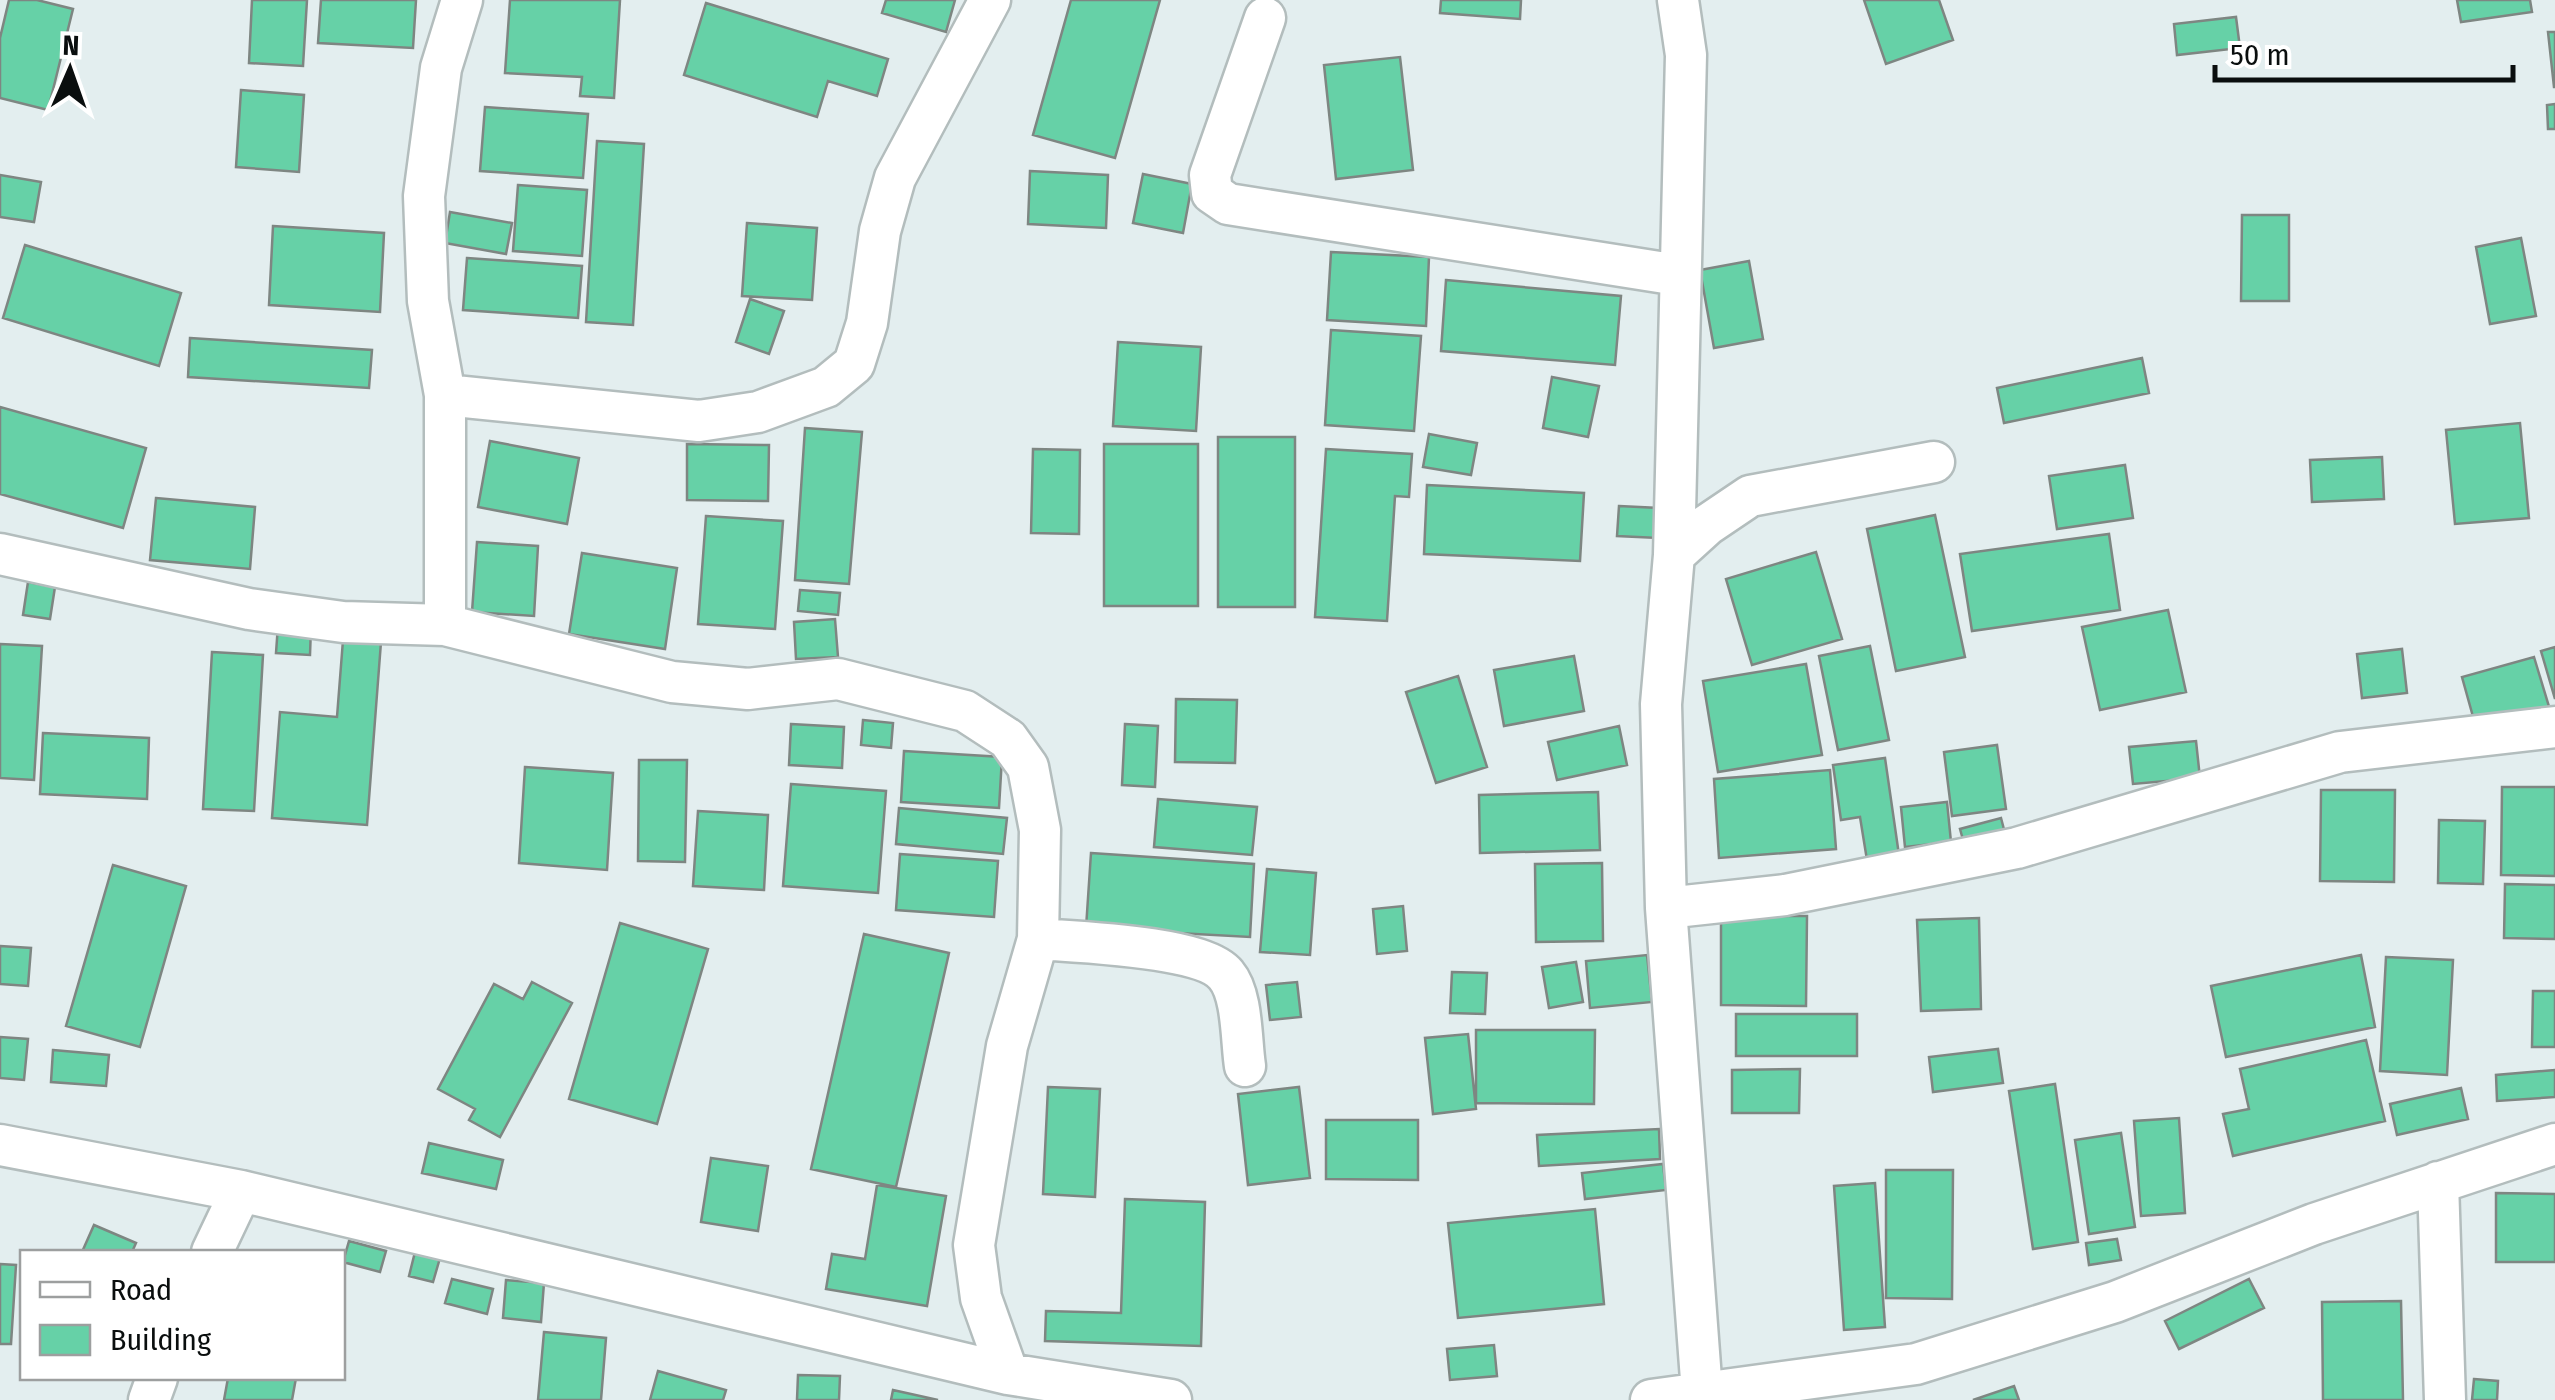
<svg xmlns="http://www.w3.org/2000/svg" width="2555" height="1400" viewBox="0 0 2555 1400" font-family="'Fira Sans Condensed',sans-serif">
<rect width="100%" height="100%" fill="#e3eeef"/>
<path fill="#66d1a7" stroke="#7e8682" stroke-width="2.5" d="M9,0H37L73,9L48,110L0,98V38Z
M252,0H307L303,66L249,63Z
M321,0H416L413,48L318,43Z
M510,0H620L614,98L580,96L582,77L505,73Z
M886,0H955L946,32L882,13Z
M1071,0H1160L1115,158L1033,135Z
M1441,0H1521L1520,19L1440,13Z
M1864,0H1939L1953,40L1886,64Z
M2457,0H2530L2532,12L2461,22Z
M706,3L888,59L877,96L828,81L817,117L684,75Z
M2236,17L2240,48L2177,55L2174,24Z
M2548,32H2555V87H2554Z
M1400,57L1413,170L1336,179L1324,65Z
M241,90L304,95L299,172L236,167Z
M2555,104V129H2548L2547,105Z
M485,107L588,114L583,178L480,171Z
M597,141L644,144L633,325L586,322Z
M1030,171L1108,175L1106,228L1028,224Z
M1143,174L1192,184L1183,233L1133,223Z
M0,175L41,182L34,222L0,217Z
M518,185L587,190L582,256L513,251Z
M450,212L512,223L506,254L445,243Z
M2242,215H2289V301H2241Z
M747,223L817,228L812,300L742,296Z
M273,226L384,233L380,312L269,305Z
M2521,238L2536,316L2490,324L2476,247Z
M25,245L181,293L159,366L3,318Z
M1331,252L1429,257L1426,326L1327,320Z
M467,258L582,266L578,318L463,310Z
M1749,261L1763,339L1714,348L1700,270Z
M1446,280L1621,296L1615,365L1441,351Z
M750,299L784,311L769,354L736,342Z
M1331,330L1421,336L1414,431L1325,425Z
M190,338L372,350L369,388L188,377Z
M1118,342L1201,347L1196,431L1113,426Z
M2142,358L2149,393L2004,423L1997,388Z
M1552,377L1599,386L1588,437L1543,428Z
M0,407L146,448L123,528L0,494Z
M2520,423L2529,518L2455,524L2446,430Z
M805,428L862,432L849,584L795,580Z
M1429,434L1477,443L1471,475L1423,467Z
M1218,437H1295V607H1218Z
M490,441L579,458L567,524L478,507Z
M687,444L769,445L768,501L687,500Z
M1104,444H1198V606H1104Z
M1033,449L1080,450L1079,534L1031,533Z
M1326,449L1412,454L1409,497L1395,496L1387,621L1315,617Z
M2382,457L2384,499L2312,502L2310,460Z
M2125,465L2133,518L2057,529L2049,476Z
M1427,485L1584,493L1580,561L1424,554Z
M156,498L255,507L250,569L150,560Z
M1619,506L1659,508L1658,538L1617,536Z
M1935,515L1965,657L1896,671L1867,529Z
M706,516L783,521L775,629L698,624Z
M2109,534L2120,610L1972,631L1960,554Z
M477,542L538,546L534,616L472,612Z
M1816,552L1842,639L1752,665L1726,579Z
M582,553L677,568L665,649L569,634Z
M28,582L55,587L50,619L23,615Z
M800,590L840,593L838,615L798,611Z
M2168,610L2186,692L2100,710L2082,627Z
M835,619L838,657L796,659L794,622Z
M278,625L311,627L310,655L276,653Z
M343,640L381,642L367,825L272,818L280,712L337,717Z
M0,644L42,646L34,780L0,778Z
M1870,646L1889,740L1838,750L1819,656Z
M2555,647V699L2541,651Z
M2402,649L2407,693L2362,698L2357,654Z
M212,652L263,655L254,811L203,809Z
M1574,656L1584,711L1504,726L1494,670Z
M2534,657L2550,710L2477,731L2462,677Z
M1806,664L1822,755L1718,772L1703,681Z
M1458,676L1487,767L1436,783L1406,692Z
M1176,699L1237,700L1235,763L1175,762Z
M863,720L893,723L891,748L861,745Z
M791,724L844,727L842,768L789,765Z
M1125,724L1158,726L1155,787L1122,785Z
M1619,726L1627,765L1557,780L1548,742Z
M43,733L149,738L147,799L40,794Z
M2196,741L2200,778L2133,784L2129,747Z
M1997,745L2006,809L1952,816L1944,752Z
M904,751L1002,757L999,808L901,802Z
M1885,758L1899,855L1867,860L1860,817L1841,820L1833,765Z
M639,760H687L685,862L638,861Z
M525,767L613,773L607,870L519,863Z
M1830,770L1836,849L1719,858L1714,779Z
M791,784L886,791L878,893L783,886Z
M2502,787H2555V876L2501,875Z
M2321,790H2395L2394,882L2320,881Z
M1598,792L1600,850L1480,853L1479,795Z
M1158,799L1257,807L1252,855L1154,847Z
M1947,802L1951,842L1905,847L1901,807Z
M899,808L1007,818L1003,854L896,844Z
M698,811L768,815L764,890L693,886Z
M2001,818L2006,837L1965,847L1960,829Z
M2439,820L2485,821L2483,884L2438,883Z
M1091,853L1254,864L1250,937L1086,928Z
M900,854L998,861L994,917L896,910Z
M1602,863L1603,941L1536,942L1535,864Z
M113,865L186,886L140,1047L66,1026Z
M1267,869L1316,873L1310,955L1260,952Z
M2505,884L2555,885V939L2504,938Z
M1403,906L1407,951L1377,954L1373,909Z
M1721,916H1807L1806,1006L1721,1005Z
M1979,918L1981,1009L1921,1011L1917,920Z
M620,923L708,949L657,1124L569,1099Z
M864,934L949,953L896,1187L811,1169Z
M0,946L31,948L28,986L0,984Z
M1647,955L1652,1002L1590,1008L1586,961Z
M2361,955L2375,1027L2226,1057L2211,986Z
M2386,957L2453,960L2447,1075L2380,1071Z
M1576,962L1583,1002L1549,1008L1542,967Z
M1452,972L1487,973L1485,1014L1450,1013Z
M532,982L572,1003L500,1137L469,1120L475,1109L438,1089L494,984L523,999Z
M1297,982L1301,1017L1270,1020L1266,985Z
M2533,991H2555V1047H2532Z
M1736,1014H1857V1056H1736Z
M1476,1030H1595L1594,1104L1476,1103Z
M1468,1034L1476,1109L1433,1114L1425,1038Z
M0,1037L28,1039L24,1080L0,1078Z
M2366,1040L2385,1121L2233,1156L2223,1114L2249,1109L2240,1069Z
M1998,1049L2003,1083L1933,1092L1929,1057Z
M53,1050L109,1055L106,1086L51,1082Z
M1800,1069L1799,1113H1732V1070Z
M2555,1070V1097L2497,1101L2496,1075Z
M2055,1084L2078,1242L2033,1249L2009,1091Z
M1048,1087L1100,1089L1095,1197L1043,1194Z
M1299,1087L1310,1178L1248,1185L1238,1094Z
M2461,1088L2468,1119L2397,1135L2390,1104Z
M2179,1118L2185,1213L2141,1216L2134,1121Z
M1326,1120H1418V1180L1326,1179Z
M1659,1129L1660,1159L1539,1166L1537,1135Z
M2121,1133L2135,1227L2089,1234L2075,1140Z
M429,1143L503,1160L496,1189L422,1173Z
M711,1158L768,1166L758,1231L701,1222Z
M1663,1164L1666,1190L1585,1199L1582,1173Z
M1886,1170H1953L1952,1299L1886,1298Z
M1875,1183L1885,1327L1844,1330L1834,1186Z
M877,1185L946,1196L927,1306L826,1289L832,1254L865,1259Z
M2496,1193L2555,1194V1262H2496Z
M1125,1199L1205,1202L1201,1346L1045,1341L1046,1311L1121,1313Z
M1595,1209L1604,1304L1458,1318L1448,1223Z
M94,1225L136,1243L132,1252H82Z
M2117,1239L2121,1260L2089,1265L2086,1243Z
M349,1241L386,1251L380,1272L343,1262Z
M415,1252L440,1258L433,1282L409,1276Z
M0,1264L16,1265L11,1344H0Z
M452,1279L493,1289L487,1314L445,1303Z
M2249,1279L2264,1308L2179,1349L2165,1321Z
M506,1280L544,1283L541,1322L503,1318Z
M2401,1301L2403,1400H2323L2322,1302Z
M544,1332L606,1338L601,1400H538Z
M1494,1345L1497,1376L1450,1380L1447,1349Z
M658,1371L726,1390L723,1400H650Z
M798,1375L840,1376L839,1400H797Z
M228,1378H296L292,1400H224Z
M2474,1379L2498,1381L2497,1400H2472Z
M2014,1386L2019,1400H1973Z
M893,1390L938,1400H891Z"/>
<g fill="none" stroke-linecap="round" stroke-linejoin="round">
<g stroke="#b3bdbd" stroke-width="45">
<path id="minor" d="M1678,0L1686,55L1674,555L1661,704L1666,908L1702,1393
M1265,18L1210,175L1212,193L1228,204L1678,275
M445,395L699,421L758,412L826,387L854,364L867,323L880,231L895,178L990,0
M0,554L249,609L343,622L445,625L672,682L748,689L838,679L965,711L1008,739L1028,767L1040,830L1038,939L1007,1046L974,1245L981,1298L1008,1374
M1674,555L1707,525L1750,496L1934,462
M445,625V395L428,301L424,196L441,68L462,0
M1666,908L1785,895L2017,848L2340,752L2555,727
M1038,939C1076,942 1203,946 1226,975C1243,995 1241,1041 1245,1066
M0,1145L241,1191L1008,1374L1171,1400
M2438,1182L2445,1400
M212,1252L241,1191
M149,1400L157,1378
M1651,1400L1916,1364L2115,1302L2314,1224L2555,1144"/>
</g>
<use href="#minor" stroke="#fff" stroke-width="40"/>
</g>
<rect x="20" y="1250" width="325" height="130" fill="#ffffff" stroke="#9d9f9f" stroke-width="2.5"/>
<rect x="40" y="1282" width="50" height="15" fill="#ffffff" stroke="#9d9f9f" stroke-width="2.5"/>
<text x="110" y="1300" font-size="30" fill="#0a0e0e">Road</text>
<rect x="40" y="1325" width="50" height="30" fill="#66d1a7" stroke="#9d9f9f" stroke-width="2.5"/>
<text x="110" y="1350" font-size="30" fill="#0a0e0e">Building</text>
<g transform="translate(70 70) rotate(2)" stroke="#ffffff" stroke-width="8" paint-order="stroke">
<path d="M0-8L18 38L0 25L-18 38Z" fill="#0a0e0e"/>
<text y="-15" font-size="28" font-weight="bold" text-anchor="middle" fill="#0a0e0e">N</text>
</g>
<path d="M2215 65v15h298v-15" fill="none" stroke="#0a0e0e" stroke-width="5"/>
<text x="2230" y="65" font-size="30" fill="#0a0e0e" stroke="#ffffff" stroke-width="8" paint-order="stroke">50 m</text>
</svg>
